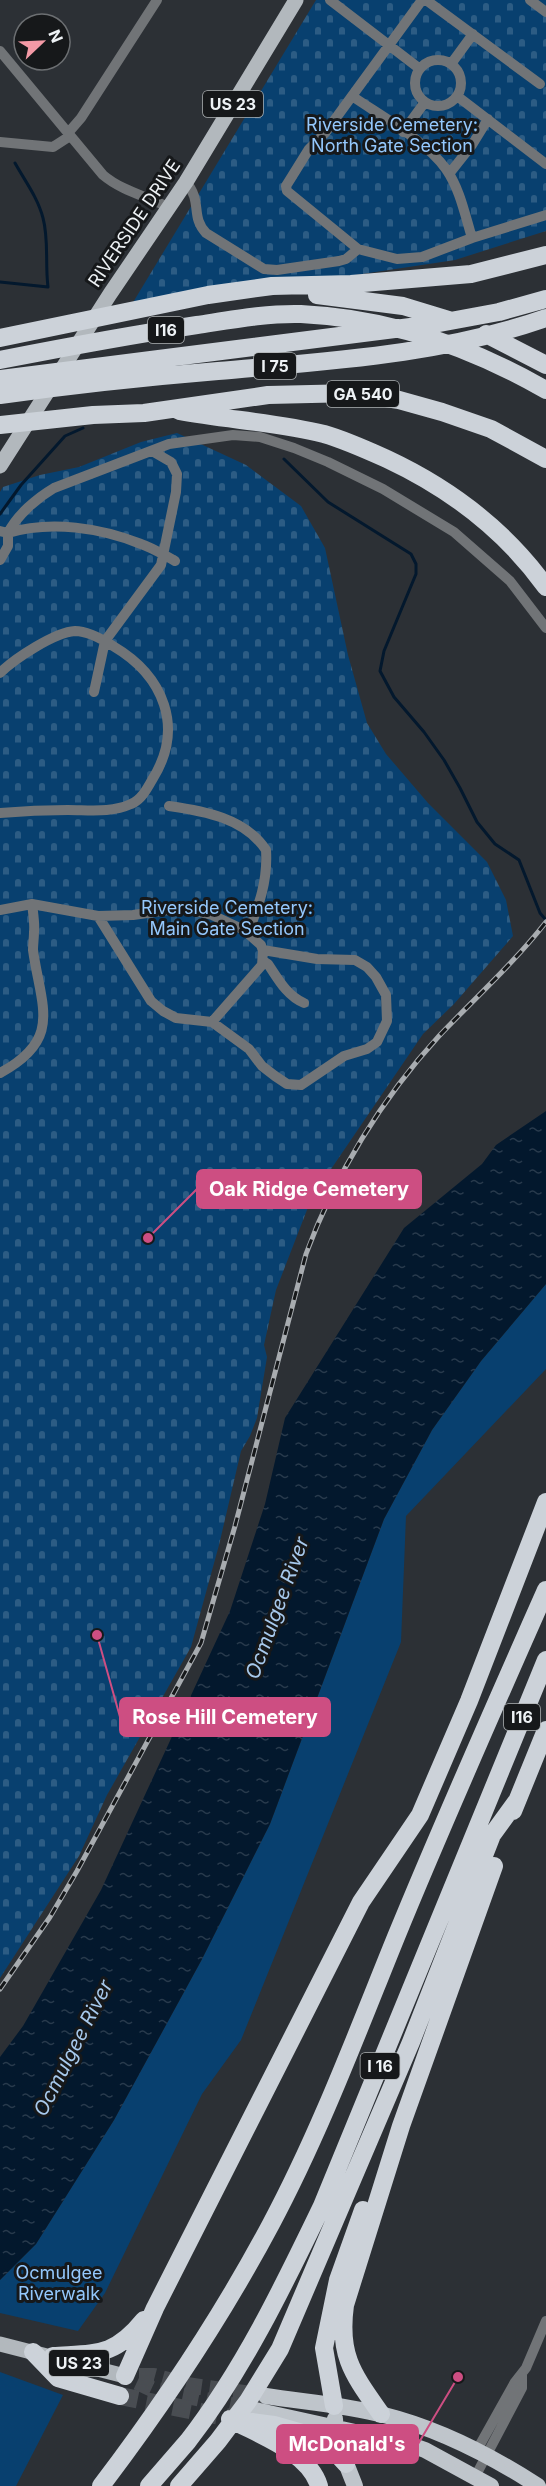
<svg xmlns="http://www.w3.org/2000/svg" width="546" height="2486" viewBox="0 0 546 2486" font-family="Inter,sans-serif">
<defs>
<pattern id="cemetery-stones" width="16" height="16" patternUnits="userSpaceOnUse" patternTransform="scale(1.5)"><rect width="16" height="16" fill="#08406f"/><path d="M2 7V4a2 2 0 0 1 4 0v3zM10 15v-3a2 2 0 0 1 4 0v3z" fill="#2c5c84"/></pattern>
<pattern id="water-ripples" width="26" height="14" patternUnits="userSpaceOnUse" patternTransform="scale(1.5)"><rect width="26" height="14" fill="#03182d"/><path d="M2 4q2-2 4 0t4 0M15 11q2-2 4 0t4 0" fill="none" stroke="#283a4c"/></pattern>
</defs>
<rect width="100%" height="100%" fill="#2c3035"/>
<path fill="url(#cemetery-stones)" d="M316,0H546V231L455,260L129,309Z
M177,433L246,465L301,506L325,548L348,655L367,723L386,754L428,803L487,862L506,900L513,936L454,1004L423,1034L312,1197L276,1290L264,1345L267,1357L257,1418L250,1436L241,1451L219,1545L191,1647L107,1795L79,1856L0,1978V492L3,487L40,475L79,467L141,442Z"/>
<path fill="#08406f" d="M546,1284V1369L406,1516L401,1642L241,2040L202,2094L105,2293L78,2331L0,2313V2280L36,2244L114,2120L201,1961L270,1824L384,1519L432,1430L481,1361Z
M0,2372L63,2395L16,2486H0Z"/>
<path fill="url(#water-ripples)" d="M546,1111V1284L481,1361L432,1430L384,1519L270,1824L201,1961L114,2120L36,2244L0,2280V2057L23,2026L101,1890L230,1611L265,1504L285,1418L404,1228L482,1164L496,1145Z"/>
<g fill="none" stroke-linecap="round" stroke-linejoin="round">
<path stroke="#03182d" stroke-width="3" d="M0,282L48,287C45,264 49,240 43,218C38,198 25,181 15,163
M284,459L328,502L411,554L416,564V574L384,651L380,671L394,697L424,732L444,760L460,788L477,822L495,844L519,860L540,913L546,920
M0,514L21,485L65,436L83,428"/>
<path stroke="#494d52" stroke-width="16" stroke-dasharray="16 8" stroke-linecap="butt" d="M139,2376H154L187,2385L265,2396
M137,2382L152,2389L255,2410"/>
<path stroke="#494d52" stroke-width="18" stroke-dasharray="18 9" stroke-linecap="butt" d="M120,2396L245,2421"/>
<path stroke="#717477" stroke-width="10" d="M330,0L420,69
M422,0L325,133L309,149L286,186L287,191L358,249L397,259L422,257L472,238L546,215
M426,0L540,84
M530,0L546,12
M0,51L103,175C122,191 146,196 168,207
M415 83a23 23 0 1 1 46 0a23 23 0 1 1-46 0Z
M451,64L473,34
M352,96C381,116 425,140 446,169C460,189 465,215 472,238
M457,96L546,164
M403,132L425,102
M68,133L81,118L157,0
M0,142L53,147L70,136
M449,174L472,145L488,119
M186,182C203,202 190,216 206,233L264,269L277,270L339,261L346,259L358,249
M0,531L8,533C17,515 37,498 54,488L169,444L233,435L260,437L294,448L328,462L383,489L454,532L510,581L546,628
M0,560L8,546V533C51,520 101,528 141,544C153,548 164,555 175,561
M0,673C14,659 55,632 75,631C88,631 102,639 113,646C164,676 185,728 152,780C147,789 141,800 131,804C111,813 90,810 68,810C46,810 23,811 0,813
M94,692L105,641L161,565L176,492L177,474L171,462L152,451
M169,806C204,811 245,818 266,850C268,881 259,905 248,933
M0,910L32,904L98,916L133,915L183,908L212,915L244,930L261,945L263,951L262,965L212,1022
M98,916L151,1001L163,1011L176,1018L212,1022L249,1049L262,1066L275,1076L287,1084L301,1085L344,1056L367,1049L377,1042L387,1021L386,995L376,977L367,967L355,960L317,959L263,950
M263,961L268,964C278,979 287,996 304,1003
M0,1073C63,1039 41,1007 33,950C33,944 34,938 34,932C35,923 33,913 32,904
M477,2450L515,2382L526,2368L546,2321
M475,2477L522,2388V2375"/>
<path stroke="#b2b8bd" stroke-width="15" d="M0,466L110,294L186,182L296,0
M0,2344L125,2376"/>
<path stroke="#bfc5cb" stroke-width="16" d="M266,2396C305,2402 346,2405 384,2415C440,2429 490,2455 538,2486
M255,2410L405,2443L425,2450L491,2486
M335,2419C336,2442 347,2465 355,2486"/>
<path stroke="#ccd2d9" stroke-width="18" d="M317,295L403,306L449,320
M486,334L546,365
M0,338L208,295L272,286L351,284L471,274L546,255
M0,360C66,347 131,335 197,325C230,320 267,313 301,314C388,318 471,347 546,390
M0,379L434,324L499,312L546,299
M0,395C72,385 145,377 218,371C328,361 441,355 546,318
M179,411C227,420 276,422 324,434C345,440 367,450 387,459C451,489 505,530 546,587
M0,425L93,415L144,413L268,395L354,393L399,400L442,412L491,429L546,459
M513,1811L546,1730
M33,2352L58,2378L120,2396
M53,2356C97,2353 114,2357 144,2320
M125,2376L155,2308L361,1902L420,1815L469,1701L546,1502
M334,2406L324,2348L338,2280L363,2210
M381,2414C353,2374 338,2356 345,2305L401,2126L494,1866
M230,2419C259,2435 309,2452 319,2486
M252,2422L274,2425L323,2439L346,2464
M101,2486C164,2403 222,2316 271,2224C320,2132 357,2033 396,1937C444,1820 495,1705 546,1590
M149,2486C162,2471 175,2456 188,2441C243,2370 283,2287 322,2206L546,1660
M179,2486L218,2441L248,2401L280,2349L411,2042L492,1835L516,1802"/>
<g stroke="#a8acb0" stroke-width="5">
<path id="rail" d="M0,1989L50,1917L77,1871L201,1643L235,1526L306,1254C335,1175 382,1098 439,1036C475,998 514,963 546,922"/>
</g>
<use href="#rail" stroke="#16181a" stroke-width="3" stroke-dasharray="9" stroke-linecap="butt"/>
</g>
<g text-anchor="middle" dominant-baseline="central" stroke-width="6" stroke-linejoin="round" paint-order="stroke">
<g fill="#16181a" stroke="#adb1b3" stroke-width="1.5">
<rect x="203" y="91" width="60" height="26" rx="4.5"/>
<rect x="148" y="317" width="36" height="26" rx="4.5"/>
<rect x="254" y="353" width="42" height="26" rx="4.5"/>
<rect x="327" y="381" width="72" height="26" rx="4.5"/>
<rect x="504" y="1704" width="36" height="26" rx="4.5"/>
<rect x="360.5" y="2053" width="39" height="26" rx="4.5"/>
<rect x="49" y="2350" width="60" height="26" rx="4.5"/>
</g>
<g font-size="16" font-weight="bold" fill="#eef2f5">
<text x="233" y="104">US 23</text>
<text x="166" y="330">I16</text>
<text x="275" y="366">I 75</text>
<text x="363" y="394">GA 540</text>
<text x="522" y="1717">I16</text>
<text x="380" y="2066">I 16</text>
<text x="79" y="2363">US 23</text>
</g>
<g font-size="18" fill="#94c8fd" stroke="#16181a">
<text x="392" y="124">Riverside Cemetery:<tspan x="392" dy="21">North Gate Section</tspan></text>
<text x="227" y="907">Riverside Cemetery:<tspan x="227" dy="21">Main Gate Section</tspan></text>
<text x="59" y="2272">Ocmulgee<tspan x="59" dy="21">Riverwalk</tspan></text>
</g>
<g font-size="18" fill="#eef2f5" stroke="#16181a">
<text transform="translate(134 223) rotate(-56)">RIVERSIDE DRIVE</text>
</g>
<g font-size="20" font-style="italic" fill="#a7c9ec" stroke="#16181a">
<text transform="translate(277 1608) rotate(-70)">Ocmulgee River</text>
<text transform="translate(73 2048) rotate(-63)">Ocmulgee River</text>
</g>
</g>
<path fill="none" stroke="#cd4e82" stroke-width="2" d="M148 1238L197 1189M97 1635L120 1717M458 2377L418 2444"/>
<g fill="#cd4e82" stroke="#16181a" stroke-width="2">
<circle cx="148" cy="1238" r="6"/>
<circle cx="97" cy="1635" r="6"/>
<circle cx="458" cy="2377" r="6"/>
</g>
<g fill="#cd4e82" stroke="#cd4e82" stroke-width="2">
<rect x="197" y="1170" width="224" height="38" rx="6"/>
<rect x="120" y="1698" width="210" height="38" rx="6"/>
<rect x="277" y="2425" width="141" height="38" rx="6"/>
</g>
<g font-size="20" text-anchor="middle" font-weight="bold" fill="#fff">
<text x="309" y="1196">Oak Ridge Cemetery</text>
<text x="225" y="1724">Rose Hill Cemetery</text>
<text x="347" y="2451">McDonald's</text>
</g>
<g transform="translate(42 42) rotate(67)"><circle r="28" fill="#16181a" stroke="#6c6f72" stroke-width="1.5"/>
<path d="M0-4.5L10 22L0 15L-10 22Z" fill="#f49aa6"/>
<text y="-9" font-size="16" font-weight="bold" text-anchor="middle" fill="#eef2f5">N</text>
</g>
</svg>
